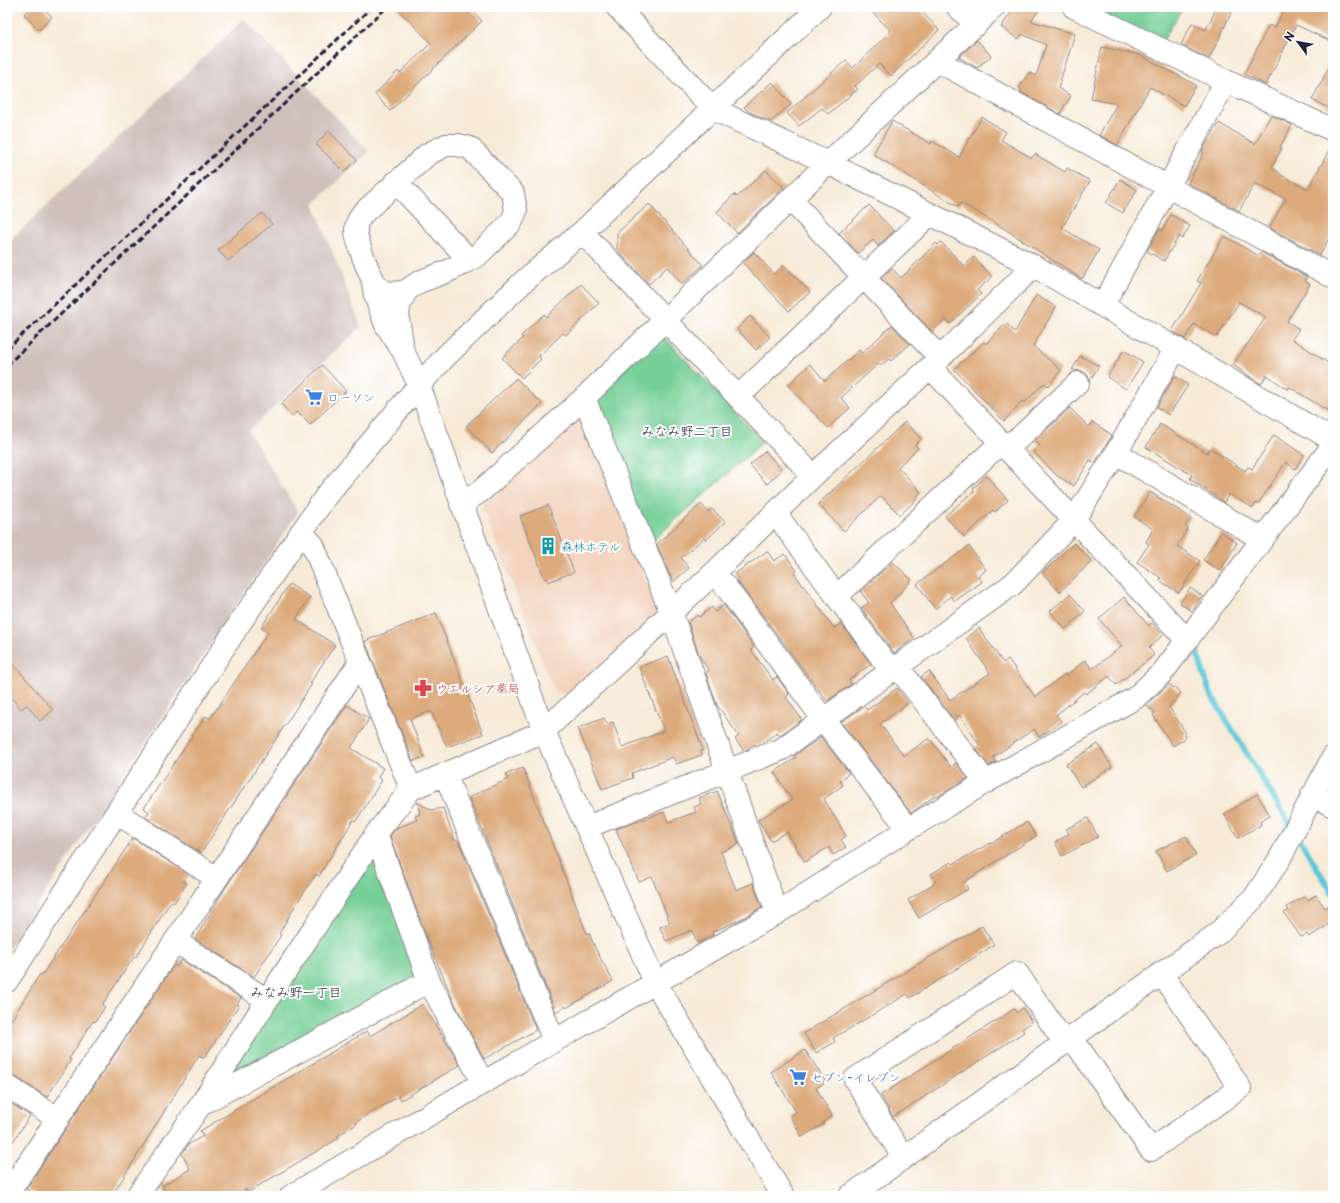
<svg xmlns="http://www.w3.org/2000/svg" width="1340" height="1203" viewBox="0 0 1340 1203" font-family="'Playpen Sans','Klee One',sans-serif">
<rect width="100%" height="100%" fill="#fff"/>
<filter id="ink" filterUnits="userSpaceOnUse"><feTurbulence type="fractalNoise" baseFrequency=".025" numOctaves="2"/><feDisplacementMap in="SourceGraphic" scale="8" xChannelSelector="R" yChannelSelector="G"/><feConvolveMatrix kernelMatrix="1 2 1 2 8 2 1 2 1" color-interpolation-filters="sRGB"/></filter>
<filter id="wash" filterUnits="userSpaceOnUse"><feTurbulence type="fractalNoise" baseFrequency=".012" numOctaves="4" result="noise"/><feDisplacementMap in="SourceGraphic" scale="16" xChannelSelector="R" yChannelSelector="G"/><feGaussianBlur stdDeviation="0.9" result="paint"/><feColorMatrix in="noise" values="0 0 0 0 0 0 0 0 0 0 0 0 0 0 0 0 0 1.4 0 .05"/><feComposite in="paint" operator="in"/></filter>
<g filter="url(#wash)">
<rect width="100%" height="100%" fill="#f7ebd8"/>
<path fill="#f3d4bf" d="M575,414L583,417L659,613L568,696L554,691L482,507L483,501Z"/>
<path fill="#cfc0bb" d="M244,19L369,152L314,204L361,327L248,431L298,512L7,951V243Z"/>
<path fill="#75cf96" stroke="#4c7868" d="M1088,7H1183L1162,42Z
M657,338L666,339L763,442L647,546L595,396Z
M366,861L380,862L421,968L409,980L237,1082L227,1073Z"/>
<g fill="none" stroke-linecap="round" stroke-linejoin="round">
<path stroke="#5cc6d8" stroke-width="6" d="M1197,653L1210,693L1291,826
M1297,835L1333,894"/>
</g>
<g id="blocks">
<path fill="#ddaa7b" d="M31,7H43L52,17L39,30L24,14Z
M396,7H469L482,21L390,111L375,94L398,71L400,73L431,43Z
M867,7H917L939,30L891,76L879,64L855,86L858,89L828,114L822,108L799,126L787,113L846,60L853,68L891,31Z
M1015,7H1041L1031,21L1075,34L1058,88L1071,96L1060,114L1020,92L1022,90L1019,88L1029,72L1036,76L1046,45L1022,34L1018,39L1001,27Z
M1217,7H1234L1209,59L1181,45L1192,23L1206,30Z
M1285,7H1317L1333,15V42L1296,25L1266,85L1244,74L1269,25L1275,28Z
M977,40L991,56L977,68L959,57Z
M1102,47L1140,55L1196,85L1184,106L1150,87L1117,145L1099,135L1117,104L1091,99Z
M1333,59V110L1312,100Z
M772,82L791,104L771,122L749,112L744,107Z
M1271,115L1292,125L1280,147L1282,148L1272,167L1283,176L1308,189L1333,143V231L1320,255L1273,230L1270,226L1286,199L1255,183L1239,211L1188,183L1204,153L1202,151L1219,123L1255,144Z
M982,117L1006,132L1001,140L1032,158L1035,154L1065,172L1067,168L1090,181L1062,228L1099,250L1082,279L997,224L961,203L958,207L873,154L892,121L931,144L932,141L959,157Z
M329,131L357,160L344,172L316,144Z
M766,170L784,188L737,233L717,212L734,194L737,197Z
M1120,179L1137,190L1123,213L1106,203Z
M649,204L703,265L682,284L667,267L649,284L617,250V233Z
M869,205L894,231L878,246L873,240L858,253L839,233Z
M262,213L272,224L228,261L218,250Z
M1171,215L1190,226L1182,239L1179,236L1164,261L1147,251L1159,229L1162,231Z
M1224,236L1259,256L1261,252L1307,277L1305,281L1310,284L1287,321L1299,329L1292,339L1333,366V414L1296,391L1289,387L1288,390L1267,375L1261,384L1233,365L1266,317L1239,302L1217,337L1194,324L1185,339L1172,331L1201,283L1197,281Z
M941,242L964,266L974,257L992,277L977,290L981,294L950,324L946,319L932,332L881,278L892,268L901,278L936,243L938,245Z
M754,252L774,274L784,265L810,292L789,311L743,263Z
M581,284L599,303L566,335L563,333L539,356L541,359L522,378L502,358L523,338L521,336L544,314L546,317Z
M1036,295L1056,307L1033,346L1061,370L1048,386L1044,383L1024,403L1022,401L1004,421L954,369L984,342L986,344L1006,323L1015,332Z
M750,316L770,337L756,350L737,329Z
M892,325L910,344L891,361L889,359L881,365L879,363L841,398L850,408L828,428L788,385L810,364L825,381L859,350L862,353Z
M1124,350L1143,362L1126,389L1107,377Z
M1080,356L1099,366L1090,380L1087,375L1082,371L1072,370Z
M322,365L346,391L310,425L297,412L292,416L281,404Z
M1175,376L1188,385L1169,415L1157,407Z
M516,378L542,404L492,453L466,426Z
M1070,408L1089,427L1092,422L1112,435L1095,463L1090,460L1074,486L1056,475L1033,451L1040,445L1035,440Z
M905,422L921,439L915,445L918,448L898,467L921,492L917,496L918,498L900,515L881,496L844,531L818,504Z
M1160,424L1207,453L1210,448L1245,471L1248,467L1252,469L1274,435L1304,455L1295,469L1286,462L1258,504L1256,503L1253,508L1229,494L1224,502L1190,479L1192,475L1146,447Z
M765,451L782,470L767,484L750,465Z
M986,476L1008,500L995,512L993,510L964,537L945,516L975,490L973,488Z
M1150,492L1191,518L1185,526L1188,528L1177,546L1200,561L1179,593L1159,580L1161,578L1137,562L1149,544L1146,542L1153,529L1134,517Z
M701,504L708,512L712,509L725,522L706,540L704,538L681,558L689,568L673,582L657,544Z
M548,505L574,572L548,582L547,578L545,579L520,516Z
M1221,532L1237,543L1220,571L1203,560Z
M1074,543L1092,561L1060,592L1042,573Z
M969,546L986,570L978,576L982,582L955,601L951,596L935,609L917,584Z
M767,551L774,561L785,554L797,571L794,573L834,628L841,623L871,664L849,680L852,684L827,701L737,581L739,579L735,574Z
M893,562L912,580L890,603L914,638L894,653L861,608L869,603L860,591Z
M289,584L310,597L296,619L335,645L310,683L312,684L201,853L145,817L149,812L144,808L199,726L206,716L210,719L268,632L261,628Z
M1190,588L1202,596L1192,611L1180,603Z
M1070,594L1085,611L1065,629L1050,611Z
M1124,597L1149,626L1152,623L1163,635L1149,648L1154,655L1116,685L1109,676L1086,694L1084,692L1056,715L1062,722L1039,737L1034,729L993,757L996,762L989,766L976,749L980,746L960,715L954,720L921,677L929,671L950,700L990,673L966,638L979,628L1003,663L1008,659L1035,697L1065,674L1066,676L1085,660L1092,669L1122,646L1099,619Z
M724,605L754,647L751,650L773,680L777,677L789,694L786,697L802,720L780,735L777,732L761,744L756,746L755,744L744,751L735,739L739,736L717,705L706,673L709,670L700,658L688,622L698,615L699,617L712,607L715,612Z
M436,613L483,734L447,747L431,711L410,719L424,757L413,761L365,641Z
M668,656L703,750L701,751L702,755L676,764L673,757L632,773L633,778L602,789L578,728L604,718L607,724L613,722L622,747L664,731L639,667Z
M7,657L53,710L40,721L27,705L21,709L7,693Z
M1169,684L1181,693L1169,707L1186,733L1184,735L1186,738L1173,746L1153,715L1155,712L1146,705Z
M897,688L908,703L880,724L904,756L929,738L951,767L956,763L968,778L937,797L936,795L911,813L841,722L864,706L867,710Z
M347,705L369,719L351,748L383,768L378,777L382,780L356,821L353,820L319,876L316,874L293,909L279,934L281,935L254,977L195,939L224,890Z
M821,737L849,773L840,781L843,785L824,799L846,836L841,840L846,847L833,855L829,847L805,862L787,832L771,841L758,820L792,800L774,772L796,758L794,756Z
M1098,744L1112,767L1081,787L1066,764Z
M523,768L587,934L589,933L595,948L613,981L566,1008L565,1006L556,1012L469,797L508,779L506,774Z
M717,791L739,844L721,852L736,890L753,883L762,907L737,921L712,932L713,935L697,943L692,930L666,941L660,927L670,923L652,877L639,882L616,829L664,812L668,822L696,812L694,807L701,804L699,798Z
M1257,794L1270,816L1260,822L1261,825L1238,838L1224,814Z
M417,802L431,810L443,808L455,841L458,840L536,1030L484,1059L453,1000L428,941L390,836L396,828L417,820L415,816L420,814Z
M1088,818L1098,837L1062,856L1055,842L1069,834L1066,829Z
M1027,822L1036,836L964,882L968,889L919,918L908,900L936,882L931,874L951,862L953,864L990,843V844Z
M1186,836L1196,855L1167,871L1156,851Z
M133,838L188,874L183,881L187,883L174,903L171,901L136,957H134L102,1005L105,1007L95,1022L93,1021L69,1059L71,1060L47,1097L14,1076L7,1074V1027L40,974L42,975Z
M1316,895L1325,908L1333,903V922L1309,937L1307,934L1301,937L1284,913L1289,910L1287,907L1305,896L1308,900Z
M982,926L994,945L910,998L907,994L859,1023L833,1038L835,1042L816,1053L804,1033Z
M181,960L241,998L237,1004L239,1005L204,1058L199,1055L112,1196H37L26,1189L174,965L177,967Z
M423,1004L460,1065L401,1100L399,1096L356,1122L357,1124L337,1136L339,1138L248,1192L246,1189L236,1196H168L162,1186L190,1169L182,1154L188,1145L203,1136L200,1131L367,1031L370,1036Z
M1023,1008L1032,1022L1022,1029L1024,1032L893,1117L881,1095L1014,1009L1017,1013Z
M805,1050L826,1082L816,1088L832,1116L823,1122L824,1124L802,1137L790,1116L796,1112L771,1072Z
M7,1101L30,1116L7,1150Z"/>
</g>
</g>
<g filter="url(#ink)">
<use href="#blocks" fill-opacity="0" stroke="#8c868a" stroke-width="1"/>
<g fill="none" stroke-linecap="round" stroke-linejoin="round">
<g stroke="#8c868a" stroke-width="24">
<path id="minor" d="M617,7L713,109L828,163L1034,266L1333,440
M958,7L976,25
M1074,7L1226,81L1333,130
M938,61L1333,277
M396,182L462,252L463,258L461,264
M790,199L940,358
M582,232L813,476
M372,277L375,295L386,325L404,353L419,385L544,731L655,982L783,1196
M1103,305L1226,81
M402,343L398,318L399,306L406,291L419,282L448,271L477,256L511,223L516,211L513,193L470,148L458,145H446L428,154L362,214C359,219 356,223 356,228C355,238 371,282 379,288C386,295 397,293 406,291
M930,367L1187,640
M738,397L930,214
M584,398L671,612L777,913
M1116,453L1262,539
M461,504L481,491L584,398L828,163L994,7
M776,514L884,661L904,675L986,782
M301,532L313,545L411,789
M715,572L823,719L908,829
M837,596L993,450L1018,439L1078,383
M445,774L554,1041
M1312,795L1333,806
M117,813L216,878
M587,827L782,749L1013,584L1074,520L1116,453L1176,348
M376,834L429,981L483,1083
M175,941L267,1000
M7,981L240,623L326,496L419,385L447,355L523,282L582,232L820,7
M1071,1037L1151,1150L1240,1088L1161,973
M7,1086L58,1119
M203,1103L429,981
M903,1157L855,1079L1017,973L1064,1042
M7,1195L360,662
M137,1196L202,1103L267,1000L376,834L411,789L544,731L715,572L813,476L940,358L1034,266
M291,1196L554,1041L777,913L908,829L986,782L1135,698L1163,672L1333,445
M850,1196L1217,934L1254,898L1279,860L1333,757"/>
</g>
<use href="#minor" stroke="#fff" stroke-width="22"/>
<path stroke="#22223b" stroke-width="3" stroke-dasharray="6 3" stroke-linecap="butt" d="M7,349L372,7
M7,365L387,7"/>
</g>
</g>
<defs>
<g id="supermarket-bare" transform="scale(1.38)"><path d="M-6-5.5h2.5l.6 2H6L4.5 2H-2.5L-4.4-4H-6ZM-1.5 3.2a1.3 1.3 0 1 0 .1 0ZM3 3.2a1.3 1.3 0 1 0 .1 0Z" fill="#3f7fe0" stroke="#fff" stroke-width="2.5" paint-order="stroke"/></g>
<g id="building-bare" transform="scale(1.38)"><path d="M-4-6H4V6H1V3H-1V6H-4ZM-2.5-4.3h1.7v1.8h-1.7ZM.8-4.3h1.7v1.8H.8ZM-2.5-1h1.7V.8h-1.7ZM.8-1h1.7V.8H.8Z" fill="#0f9aa8" stroke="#fff" stroke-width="2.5" paint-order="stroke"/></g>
<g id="pharmacy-bare" transform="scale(1.38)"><path d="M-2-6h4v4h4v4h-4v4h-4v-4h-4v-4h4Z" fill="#e0444e" stroke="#fff" stroke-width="2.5" paint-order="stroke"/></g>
</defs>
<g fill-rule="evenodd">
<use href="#supermarket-bare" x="314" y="397"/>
<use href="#building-bare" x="548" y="546"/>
<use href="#pharmacy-bare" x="423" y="688"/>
<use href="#supermarket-bare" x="798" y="1077"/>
</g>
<g text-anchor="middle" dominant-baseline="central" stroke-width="4" stroke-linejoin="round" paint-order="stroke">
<g font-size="12" fill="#366cbe" stroke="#fff" text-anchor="start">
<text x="327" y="397">ローソン</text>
<text x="811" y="1077">セブン-イレブン</text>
</g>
<g font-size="12" fill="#0d838f" stroke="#fff" text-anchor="start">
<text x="561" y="546">森林ホテル</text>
</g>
<g font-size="12" fill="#be3a42" stroke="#fff" text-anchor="start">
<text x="436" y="688">ウエルシア薬局</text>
</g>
<g font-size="13" fill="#22223b" stroke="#fff">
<text x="687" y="430">みなみ野二丁目</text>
<text x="296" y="991">みなみ野一丁目</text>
</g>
</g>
<rect width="1340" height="1203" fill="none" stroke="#fff" stroke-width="24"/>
<g transform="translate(1298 42) rotate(302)" stroke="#ffffff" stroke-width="3" paint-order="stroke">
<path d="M0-3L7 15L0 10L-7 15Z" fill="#22223b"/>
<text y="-6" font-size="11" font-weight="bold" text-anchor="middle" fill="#22223b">N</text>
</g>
</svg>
